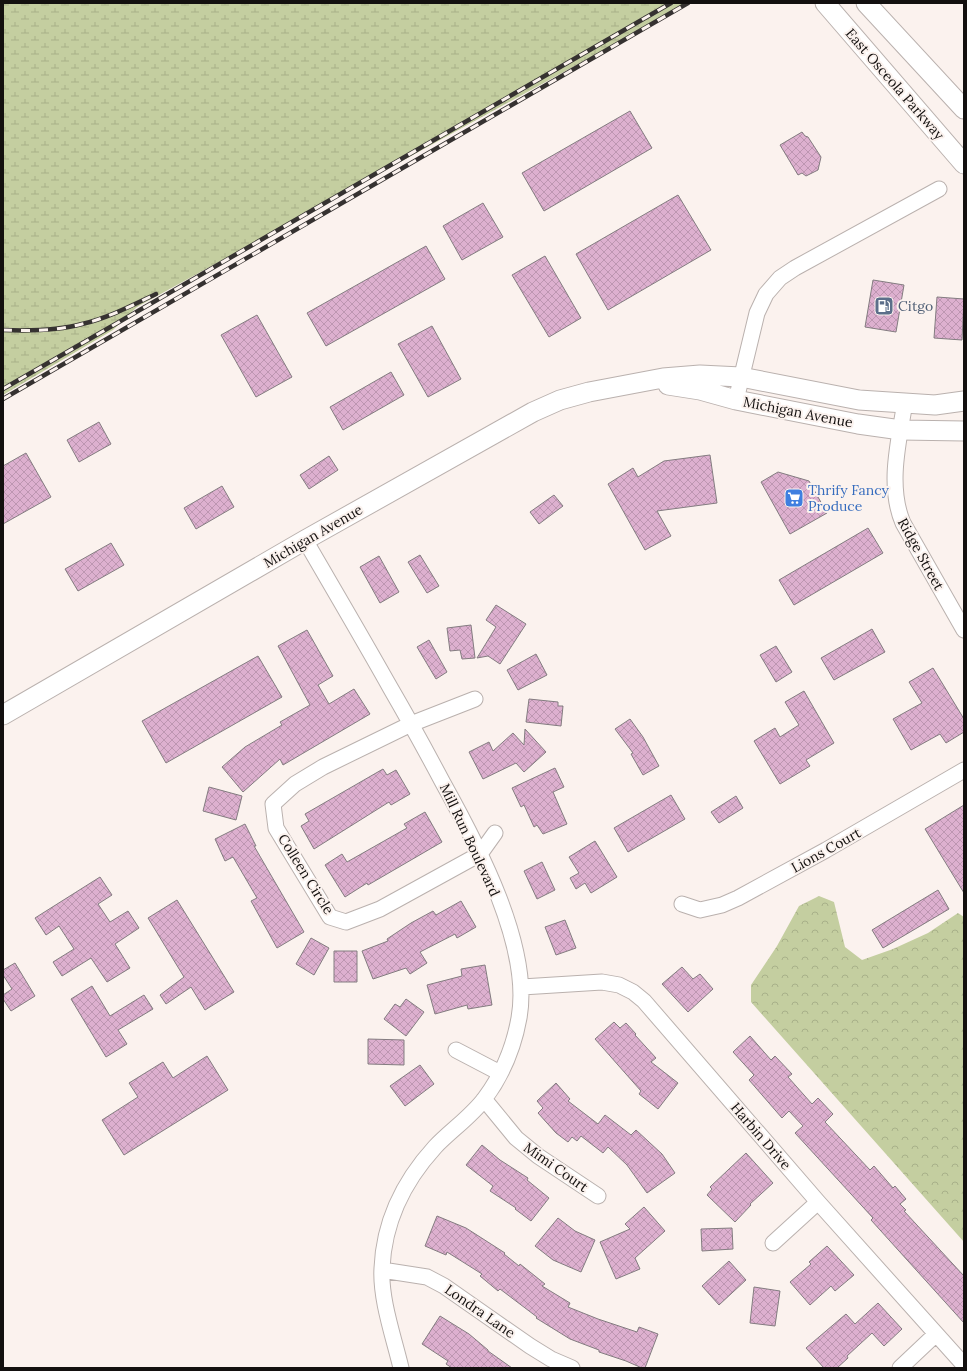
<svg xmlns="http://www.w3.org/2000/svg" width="967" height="1371" viewBox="0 0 967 1371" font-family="Lora,serif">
<defs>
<pattern id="forest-crowns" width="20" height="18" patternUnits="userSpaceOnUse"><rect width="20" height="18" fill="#c4cea0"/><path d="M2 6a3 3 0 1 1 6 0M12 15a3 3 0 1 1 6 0" fill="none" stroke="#a8b089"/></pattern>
<pattern id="wetland-marsh" width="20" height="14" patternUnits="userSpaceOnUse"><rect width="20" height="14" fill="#c4cea0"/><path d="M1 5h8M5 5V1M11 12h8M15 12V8" fill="none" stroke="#a8b089"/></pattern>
<pattern id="building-cross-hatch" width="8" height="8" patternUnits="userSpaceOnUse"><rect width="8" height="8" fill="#ddb0cf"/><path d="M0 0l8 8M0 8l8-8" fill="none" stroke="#bd96b1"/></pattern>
</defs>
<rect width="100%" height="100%" fill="#fbf2ee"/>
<path fill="url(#forest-crowns)" d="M819,896L834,902L845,947L862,960L893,949L928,933L958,913L964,917V1242L751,1002V985L777,946L799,906Z"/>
<path fill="url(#wetland-marsh)" d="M3,3H689L137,307L113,330L3,395Z"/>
<path fill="url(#building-cross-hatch)" stroke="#837c80" d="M630,111L652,148L544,211L522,173Z
M802,132L805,136L808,137L821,157L818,170L806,176L802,173L798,175L780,145Z
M678,195L711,250L608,310L576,254Z
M483,203L503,237L462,260L443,226Z
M426,246L445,279L326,346L307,313Z
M545,256L581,318L549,337L512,275Z
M873,280L904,285L896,332L865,327Z
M937,297L964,299L962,340L934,338Z
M257,315L292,377L256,397L221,335Z
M432,326L461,379L428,397L398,344Z
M391,372L404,395L343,430L330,407Z
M99,422L111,444L79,462L67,440Z
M26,453L51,497L3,524V466Z
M710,455L717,503L657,511L671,536L645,550L608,484L633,468L638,477L664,461Z
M329,456L338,470L309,489L300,475Z
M778,472L809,481L827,513L790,534L761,482Z
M222,486L234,507L196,529L184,508Z
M554,495L563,506L539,524L530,512Z
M868,528L883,553L794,605L779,580Z
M111,543L124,565L78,591L65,569Z
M420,555L439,586L427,593L408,562Z
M379,556L399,592L380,603L360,567Z
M496,605L526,624L500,664L488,656L477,658L496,627L486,620Z
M471,625L475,658L462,659L460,650L450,651L447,628Z
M872,629L885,652L834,680L821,658Z
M307,630L333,676L318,685L329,704L354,689L370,714L283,765L280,759L243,792L222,767L245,747L282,725L280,722L310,705L278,646Z
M429,640L447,672L436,679L417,647Z
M776,646L792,672L776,682L760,655Z
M536,654L547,675L518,690L507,670Z
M258,656L282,697L166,763L142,721Z
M933,668L964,719V732L946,743L940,734L911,750L893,719L922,703L909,682Z
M804,691L834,743L806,760L810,766L780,784L754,741L775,728L780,737L799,725L785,702Z
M529,699L558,702V706H563L561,726L526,722Z
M630,719L643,737L659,766L643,775L631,754L633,753L615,729Z
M525,729L546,752L524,772L516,763L483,779L469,752L489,742L493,751L513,733L524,745Z
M555,768L564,787L553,792L567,824L543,834L537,825L534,827L524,805L521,807L512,788Z
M383,769L387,775L396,770L410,794L391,805L389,802L314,849L301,826L309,821L305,814Z
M209,787L242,796L236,820L203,811Z
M671,795L685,819L628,852L614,828Z
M736,796L743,808L719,823L711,812Z
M964,805V893L925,829Z
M425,812L442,842L368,885L367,883L345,897L325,865L342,854L347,862L407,828L404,824Z
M245,824L256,846H254L304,932L277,948L251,901L257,898L233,857L225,861L215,839Z
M595,841L617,877L591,893L585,883L576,889L570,878L579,873L569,857Z
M542,862L555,890L537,899L524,871Z
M100,877L112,895L98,904L110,922L128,911L139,928L115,944L130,968L107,982L91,958L62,976L53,962L74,949L59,926L46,935L35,918Z
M938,890L949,909L883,948L872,930Z
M177,900L234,992L205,1010L191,987L166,1004L160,995L184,977L148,918Z
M461,901L476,927L457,938L455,934L420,952L427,963L410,974L406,968L373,979L362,951L388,941L387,939L411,923L433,911L436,915Z
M565,920L576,948L556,955L545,927Z
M311,938L329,948L314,975L296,964Z
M334,951H357V982H334Z
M15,963L35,996L11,1011L3,999V995L12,989L3,975V970Z
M485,965L492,1005L468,1009L467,1005L435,1014L427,985L462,976L461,969Z
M682,967L693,979L700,974L713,989L688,1012L662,984Z
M92,986L110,1016L144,995L153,1009L118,1030L127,1044L106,1057L71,999Z
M406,999L424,1012L406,1036L384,1019L395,1004L400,1007Z
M614,1022L620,1028L626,1023L636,1034L635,1035L656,1058L651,1062L678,1083L658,1109L639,1094L641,1091L595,1039Z
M750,1036L771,1060L775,1056L792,1074L788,1077L812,1104L818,1098L833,1114L825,1122L870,1170L874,1166L893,1188L895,1186L906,1199L900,1204L906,1210L904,1211L964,1276V1323L871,1220L873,1218L795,1133L803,1126L789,1111L782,1118L749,1080L754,1075L733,1052Z
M368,1039L404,1040V1065L368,1064Z
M207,1056L228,1090L124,1155L102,1120L138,1097L129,1083L163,1062L173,1078Z
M420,1065L434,1084L405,1106L390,1086Z
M556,1083L570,1099L568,1101L598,1124L605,1115L631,1135L636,1130L662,1154L675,1173L647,1193L627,1165L608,1147L603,1153L581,1136L577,1141L572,1137L568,1142L556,1133L538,1113L543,1108L537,1101Z
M482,1145L500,1160L528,1178L527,1180L549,1198L531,1221L515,1209L516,1208L490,1191L493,1186L466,1165Z
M746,1153L773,1183L750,1204L751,1205L735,1222L707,1195L712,1189L710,1187Z
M644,1207L665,1231L635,1258L640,1269L616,1279L600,1242L630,1229L625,1224Z
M437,1216L466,1228L505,1253L504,1254L519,1266L520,1264L545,1284L542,1286L570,1303L568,1307L598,1319L637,1332L639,1327L658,1334L645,1368H642L626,1361L599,1352V1350L570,1339L536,1318L537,1317L500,1289L498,1291L480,1276L482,1274L447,1252L446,1255L425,1246Z
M558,1218L575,1231L595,1240L581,1272L553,1260L535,1246Z
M732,1228L733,1249L702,1251L701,1229Z
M827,1246L854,1275L835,1291L831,1286L810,1305L790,1282L811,1264L809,1262Z
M729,1261L746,1280L719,1305L702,1286Z
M754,1287L780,1291L775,1326L750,1323Z
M878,1303L902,1329L884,1346L872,1333L847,1356L848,1358L837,1368H824L806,1348L846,1314L855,1324Z
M440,1316L469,1334L488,1350V1351L512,1368H452L446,1364L448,1361L422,1344Z"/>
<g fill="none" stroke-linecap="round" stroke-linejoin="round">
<g stroke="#bab1ae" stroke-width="17">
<path id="minor" d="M736,400L757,313L766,294L780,278L795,268L939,189
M905,402C899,440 887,486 903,523L964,630
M305,540C334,590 363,639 391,689C409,720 426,751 443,783C477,844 532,947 519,1018C514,1046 502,1075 485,1098C472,1116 450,1131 435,1147C404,1181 384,1221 382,1268C380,1299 394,1338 401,1368
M475,699L411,724L323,767L295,784L273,804L276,828L330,917L346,922L380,909L480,854L495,833
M682,904L700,910L722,905L738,898L826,850L964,770
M522,987L602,982L619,985L633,992L644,1001L818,1202L964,1365
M456,1050L500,1073
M484,1099L516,1138L538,1156L598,1196
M773,1243L818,1202
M382,1270L427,1277L444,1286L530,1346L551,1359L572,1368
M900,1368L936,1334"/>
</g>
<g stroke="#bab1ae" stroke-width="21">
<path id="major" d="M825,3L964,164
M866,3L964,109
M668,385L700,390L736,400L858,424L901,430L964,431
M3,715L305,540L533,412L560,400L589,392L663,378L700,375L741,377L859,400L935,405L964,401"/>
</g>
<use href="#minor" stroke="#fff" stroke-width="15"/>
<use href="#major" stroke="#fff" stroke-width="19"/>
<g stroke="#363231" stroke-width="4.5">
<path id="rail" d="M3,330C29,331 57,331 82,324C108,318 133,305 156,294
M3,389L671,3
M3,399L688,3"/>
</g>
<use href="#rail" stroke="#fbf2ee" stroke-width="3" stroke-dasharray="9" stroke-linecap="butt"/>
</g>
<defs>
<g id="fuel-square" transform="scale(1)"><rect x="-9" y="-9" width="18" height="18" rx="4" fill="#5c6f8a" stroke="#fbf2ee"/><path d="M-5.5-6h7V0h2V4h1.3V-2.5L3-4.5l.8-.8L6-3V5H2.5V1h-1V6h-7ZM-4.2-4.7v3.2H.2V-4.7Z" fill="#fff"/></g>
<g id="supermarket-square" transform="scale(1)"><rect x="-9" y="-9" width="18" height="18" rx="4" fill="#3f7fe0" stroke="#fbf2ee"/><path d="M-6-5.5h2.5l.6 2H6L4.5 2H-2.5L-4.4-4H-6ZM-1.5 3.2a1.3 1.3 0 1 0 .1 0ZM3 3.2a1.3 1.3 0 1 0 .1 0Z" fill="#fff"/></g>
</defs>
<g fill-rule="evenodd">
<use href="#fuel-square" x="884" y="306"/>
<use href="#supermarket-square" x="794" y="498"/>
</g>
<g text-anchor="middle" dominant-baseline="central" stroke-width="4" stroke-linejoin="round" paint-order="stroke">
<g font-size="14" fill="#13100f" stroke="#fbf2ee">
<text transform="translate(895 84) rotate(49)">East Osceola Parkway</text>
<text transform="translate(798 412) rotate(11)">Michigan Avenue</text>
<text transform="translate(313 536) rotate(-30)">Michigan Avenue</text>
<text transform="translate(921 554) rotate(61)">Ridge Street</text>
<text transform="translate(470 840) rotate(65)">Mill Run Boulevard</text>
<text transform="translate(826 850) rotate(-29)">Lions Court</text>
<text transform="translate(306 874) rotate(58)">Colleen Circle</text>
<text transform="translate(761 1136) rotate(49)">Harbin Drive</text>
<text transform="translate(556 1167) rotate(35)">Mimi Court</text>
<text transform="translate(480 1311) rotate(35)">Londra Lane</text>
</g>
<g font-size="14" fill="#4e5e75" stroke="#fbf2ee" text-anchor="start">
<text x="898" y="306">Citgo</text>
</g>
<g font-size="14" fill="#366cbe" stroke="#fbf2ee" text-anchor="start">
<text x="808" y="490">Thrify Fancy<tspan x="808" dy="16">Produce</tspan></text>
</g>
</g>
<rect width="967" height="1371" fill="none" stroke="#13100f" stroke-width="8"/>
</svg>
